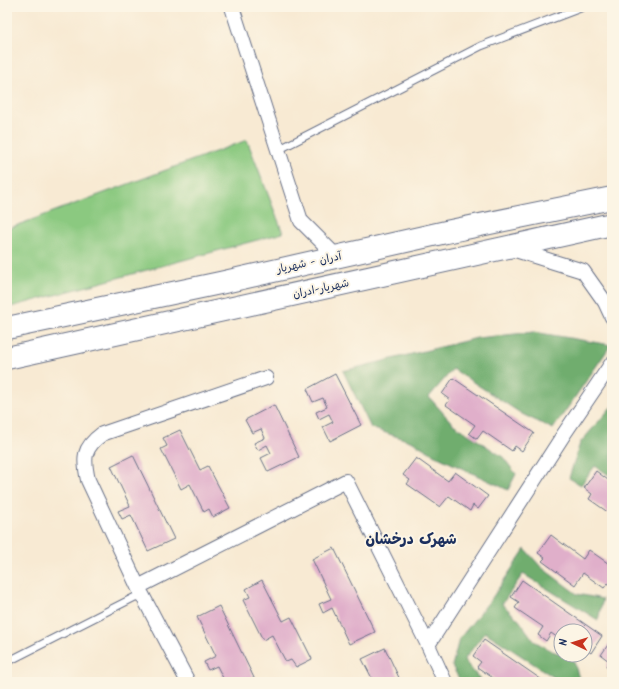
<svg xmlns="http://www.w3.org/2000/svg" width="619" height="689" viewBox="0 0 619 689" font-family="Kalam,'Playpen Sans Arabic',sans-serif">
<rect width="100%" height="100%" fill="#fcf5e5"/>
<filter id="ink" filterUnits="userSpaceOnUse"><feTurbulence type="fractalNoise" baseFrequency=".025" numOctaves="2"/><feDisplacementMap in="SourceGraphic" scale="8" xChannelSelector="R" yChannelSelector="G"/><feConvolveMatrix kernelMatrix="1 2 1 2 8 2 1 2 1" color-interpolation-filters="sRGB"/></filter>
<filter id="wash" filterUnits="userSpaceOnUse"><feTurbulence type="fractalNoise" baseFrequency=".012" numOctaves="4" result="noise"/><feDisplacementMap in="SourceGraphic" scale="16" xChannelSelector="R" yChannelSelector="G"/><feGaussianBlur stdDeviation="0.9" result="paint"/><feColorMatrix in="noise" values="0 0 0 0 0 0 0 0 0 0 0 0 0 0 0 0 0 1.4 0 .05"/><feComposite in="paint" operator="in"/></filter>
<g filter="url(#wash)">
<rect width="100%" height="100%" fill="#f8ead3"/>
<path fill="#8bc980" stroke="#537c6f" d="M247,140L283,233L7,308V229Z"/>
<path fill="#70ad6e" stroke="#466e66" d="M534,332L611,345L553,429L522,414L453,369L429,397L453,424L503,457L516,474L508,490L440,458L413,442L371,428L343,371L477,338Z
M612,406V477L595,466L581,485L569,478L580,443Z
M525,549L541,567L577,594L603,599L598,620L523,574L502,604L519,620L534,641L552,651L573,658L580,682H561L485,632L464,660L482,682H461L452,666L459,639L492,598Z"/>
<g id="blocks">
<path fill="#e0afca" d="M335,374L361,425L330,441L323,427L333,422L329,414L319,419L316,412L327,407L323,398L313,402L307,389Z
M453,378L534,433L522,451L515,446L512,451L483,431L477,439L469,433L475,425L446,405L450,400L442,394Z
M274,405L299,457L268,472L261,458L271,453L267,445L258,450L254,443L265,438L261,429L252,433L245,420Z
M180,430L200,470L208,466L230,508L213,517L209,509L204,512L190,484L181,489L161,449L167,446L163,438Z
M133,455L174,539L148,551L131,515L122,519L118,511L130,506L111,466Z
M416,458L448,481L455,472L488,496L478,509L473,505L470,511L449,496L440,507L407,484L410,480L403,475Z
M596,471L612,483V515L589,499L592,494L584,488Z
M551,535L583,559L589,550L612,566V586L608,583L604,588L583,573L575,585L542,561L545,558L538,553Z
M334,548L375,632L349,644L332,608L323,613L319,604L331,599L312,559Z
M262,580L283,621L291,617L312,659L296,667L291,660L286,662L272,635L263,640L243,600L250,597L246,589Z
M522,580L602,636L591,653L585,649V631H561V640L551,633L546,641L538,635L543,627L515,608L519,602L511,597Z
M219,606L256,682H225L217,666L208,670L204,662L216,656L197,617Z
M612,639V670L606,666L609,661L601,655Z
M484,640L545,682H499L477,667L481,662L473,656Z
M385,648L401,682H374L362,659Z"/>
</g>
</g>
<g filter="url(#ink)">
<use href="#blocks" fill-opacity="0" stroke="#687087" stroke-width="1"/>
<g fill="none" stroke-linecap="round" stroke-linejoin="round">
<g stroke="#687087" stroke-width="9">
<path id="lane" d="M278,150L481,46L583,7
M7,662L141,594"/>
</g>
<g stroke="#687087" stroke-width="16">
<path id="street" d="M232,7L301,221L337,257
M509,248L583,271L605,302L612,317
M138,587L346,481L428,645L445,682
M428,645L564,434L612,363
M188,682L138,587L88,480C83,458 83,448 102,434L266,378"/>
</g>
<g stroke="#687087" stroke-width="24">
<path id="primary" d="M7,328L220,283L446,232L612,198
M7,358L612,224"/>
</g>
<use href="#lane" stroke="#fff" stroke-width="7"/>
<use href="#street" stroke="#fff" stroke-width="14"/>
<use href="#primary" stroke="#fff" stroke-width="22"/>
</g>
</g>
<g text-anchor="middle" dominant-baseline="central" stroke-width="4" stroke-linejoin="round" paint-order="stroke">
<g font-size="11" fill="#1b2f5e" stroke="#fcf5e5">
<text transform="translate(309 263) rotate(-12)">آدران - شهریار</text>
<text transform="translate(321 289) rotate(-12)">شهریار-ادران</text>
</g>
<g font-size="15" font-weight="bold" fill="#1b2f5e" stroke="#fcf5e5">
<text x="411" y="540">شهرک درخشان</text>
</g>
</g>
<rect width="619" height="689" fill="none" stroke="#fcf5e5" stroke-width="24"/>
<g transform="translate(573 643) rotate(274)"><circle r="19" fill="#fcf5e5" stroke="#a2a6af"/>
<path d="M0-3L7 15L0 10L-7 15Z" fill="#c8321e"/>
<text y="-6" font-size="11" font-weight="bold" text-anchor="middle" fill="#1b2f5e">N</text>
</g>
</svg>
